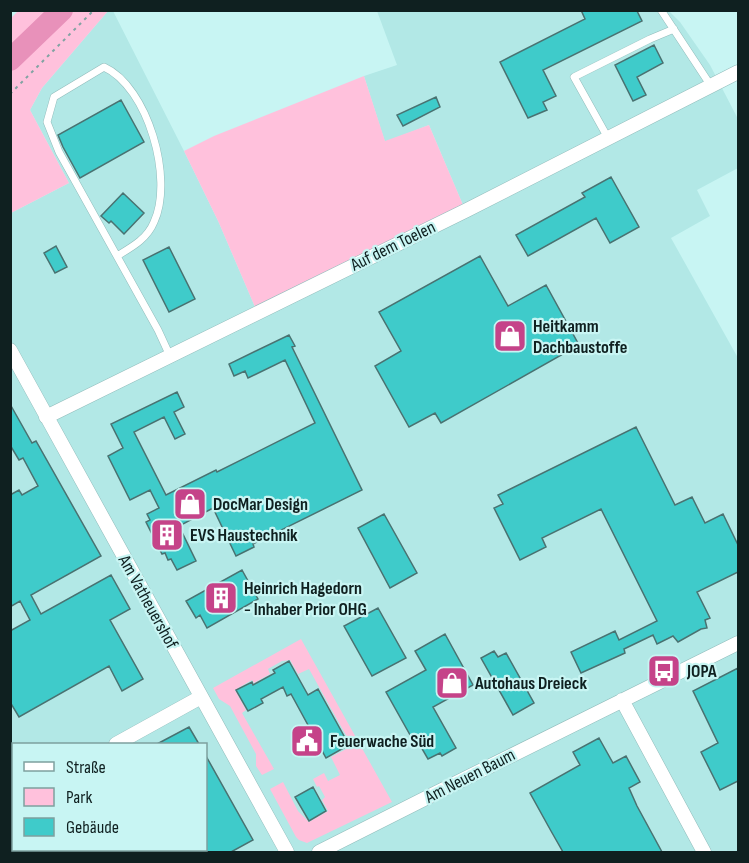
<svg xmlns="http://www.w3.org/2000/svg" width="749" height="863" viewBox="0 0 749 863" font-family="'Sofia Sans Condensed',sans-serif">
<rect width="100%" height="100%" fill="#c8f5f3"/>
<path fill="#b2e8e6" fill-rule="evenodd" d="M108,11H113L184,151L219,223L255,307L463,205L429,125L385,142L364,76L397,65L377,11H669L680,22L710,65L738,119V168L697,190L710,216L671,238L738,358V852H11V213L69,183L30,110L42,88ZM14,744H206V850H14Z"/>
<path fill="#ffc1dc" d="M18,11H48L11,49V18Z
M70,11H108L42,88L30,110L69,183L11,213V69Z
M364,76L385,141L429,125L463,205L255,307L219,223L184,151L214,136Z
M301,639L392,802L307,843L299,840L296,837L270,789L283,782L298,811L309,822L328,811L322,800L325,797L319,786L317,787L313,779L324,773L328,781L340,775L331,757L352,746L309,669L298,674L290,660L282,661L268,669L270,674L254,683L252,680L235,690L246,710L242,713L274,769L262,775L256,766V754L230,706L219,699L213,688Z"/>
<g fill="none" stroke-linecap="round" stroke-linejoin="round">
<path stroke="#e891ba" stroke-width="22" d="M10,60L62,10"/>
</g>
<path fill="#3fcbca" stroke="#497271" stroke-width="1.5" d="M581,10L637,11L642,21L543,70L556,96L543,102L547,110L528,118L500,62L585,19Z
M654,45L663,63L637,77L646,95L633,101L615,65Z
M436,97L440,107L403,126L397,115Z
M121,100L144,142L80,178L63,147L58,135Z
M611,177L639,227L610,243L596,218L528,256L516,235L585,197L582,193Z
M123,193L144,213L124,234L111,221L109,223L101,216Z
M56,246L67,267L55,273L44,253Z
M169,247L195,299L169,312L143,260Z
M480,256L508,306L546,285L579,345L441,423L435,413L409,427L375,366L401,351L379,312Z
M289,335L295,346L292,347L362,490L253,544L254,547L236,556L213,508L179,526L196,561L177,570L171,559L168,560L165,553L162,554L146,522L150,520L147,514L159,508L150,490L130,500L108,456L123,448L111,424L177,392L184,407L174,412L185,434L175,439L164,417L134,432L166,495L216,470L217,472L315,423L285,360L248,378L245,371L234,376L229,364Z
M10,404L32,443L36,441L101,556L31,595L41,614L111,575L130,609L110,620L143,679L122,691L109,666L19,717L10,702V631L30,620L20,601L10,607V495L19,490L22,495L38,486L23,458L19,460L10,445Z
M636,427L675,505L692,497L705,523L723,514L738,545V572L697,592L710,618L705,620L707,628L701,629L678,642L673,636L657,644L653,635L624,649L625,653L581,673L571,652L615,631L619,640L657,621L601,509L542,538L546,547L520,560L494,508L503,504L498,495Z
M384,514L417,573L390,588L358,528Z
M242,570L258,599L207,628L200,615L196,618L186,601Z
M378,608L406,658L372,676L344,626Z
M445,634L473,685L433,707L456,748L442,756L440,753L428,759L417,740L414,742L386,692L426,670L415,651Z
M494,651L498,657L506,653L534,703L513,715L481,658Z
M289,661L308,695L318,689L349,745L326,758L291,694L287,696L283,687L261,699L263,703L248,711L236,690L252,682L253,685L275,673L273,670Z
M738,668V781L720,790L701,752L718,743L693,691Z
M189,727L199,744H157Z
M599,738L613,763L626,756L640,782L629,788L637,806L662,852H563L551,831L530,793L580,765L573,752Z
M206,756L253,840L231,852H206Z
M313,787L326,811L309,821L295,797Z"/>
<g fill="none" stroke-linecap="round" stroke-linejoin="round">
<g stroke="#91bcbb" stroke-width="8">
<path id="service" d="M661,10L711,86
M608,138L574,77L650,39L674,29
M117,256C132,247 147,239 154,222C174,179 148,87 104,67L54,97L47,122L59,152L158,330L170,356"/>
</g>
<g stroke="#91bcbb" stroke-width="15">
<path id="minor" d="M10,350L287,852
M46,417L467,210L738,72
M622,700L704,852
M116,744L201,697
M10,804L14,802
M319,852L436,793L738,643"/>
</g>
<path stroke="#81a3a2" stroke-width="2" stroke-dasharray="3 4.5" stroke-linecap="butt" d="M10,94L94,10"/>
<use href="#service" stroke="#fff" stroke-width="7"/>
<use href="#minor" stroke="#fff" stroke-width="14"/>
</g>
<defs>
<g id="shop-square" transform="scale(1.725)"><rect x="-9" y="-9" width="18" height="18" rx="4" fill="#c54389" stroke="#c8f5f3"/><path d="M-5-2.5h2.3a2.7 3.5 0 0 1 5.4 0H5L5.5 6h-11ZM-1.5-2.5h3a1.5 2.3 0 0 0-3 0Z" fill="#fff"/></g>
<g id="building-square" transform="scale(1.725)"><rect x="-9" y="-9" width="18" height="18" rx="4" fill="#c54389" stroke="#c8f5f3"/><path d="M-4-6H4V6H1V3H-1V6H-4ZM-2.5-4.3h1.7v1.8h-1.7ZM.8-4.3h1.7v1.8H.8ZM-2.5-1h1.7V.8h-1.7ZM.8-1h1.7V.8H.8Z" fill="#fff"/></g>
<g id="bus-square" transform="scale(1.725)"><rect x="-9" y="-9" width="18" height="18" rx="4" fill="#c54389" stroke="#c8f5f3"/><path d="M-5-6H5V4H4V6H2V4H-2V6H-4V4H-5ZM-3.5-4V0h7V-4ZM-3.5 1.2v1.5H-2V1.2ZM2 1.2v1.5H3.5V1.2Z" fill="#fff"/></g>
<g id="civic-square" transform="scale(1.725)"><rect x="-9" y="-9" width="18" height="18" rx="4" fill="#c54389" stroke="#c8f5f3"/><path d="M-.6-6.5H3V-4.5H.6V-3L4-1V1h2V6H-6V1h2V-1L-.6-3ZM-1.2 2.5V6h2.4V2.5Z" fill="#fff"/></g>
</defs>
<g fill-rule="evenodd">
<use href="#shop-square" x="510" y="336"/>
<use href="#shop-square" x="190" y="504"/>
<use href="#building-square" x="167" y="535"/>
<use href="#building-square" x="221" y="598"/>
<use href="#bus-square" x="664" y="671"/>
<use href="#shop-square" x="452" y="683"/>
<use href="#civic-square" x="307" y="741"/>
</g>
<g text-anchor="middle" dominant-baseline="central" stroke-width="4.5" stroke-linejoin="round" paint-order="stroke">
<g font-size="18" fill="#0f2020" stroke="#c8f5f3">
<text transform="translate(393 246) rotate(-26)">Auf dem Toelen</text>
<text transform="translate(148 602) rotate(61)">Am Vatheuershof</text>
<text transform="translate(470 776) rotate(-27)">Am Neuen Baum</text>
</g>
<g font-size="18" font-weight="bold" fill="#0f2020" stroke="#c8f5f3" text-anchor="start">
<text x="533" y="326">Heitkamm<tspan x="533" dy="21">Dachbaustoffe</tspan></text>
<text x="213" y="504">DocMar Design</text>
<text x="190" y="535">EVS Haustechnik</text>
<text x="244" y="588">Heinrich Hagedorn<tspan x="244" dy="21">- Inhaber Prior OHG</tspan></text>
<text x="687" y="671">JOPA</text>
<text x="475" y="683">Autohaus Dreieck</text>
<text x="330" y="741">Feuerwache Süd</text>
</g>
</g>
<rect width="749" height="863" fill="none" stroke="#0f2020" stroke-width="24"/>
<rect x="12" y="743" width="195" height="108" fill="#c8f5f3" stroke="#7ea09f" stroke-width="1.5"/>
<rect x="24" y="762" width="30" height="9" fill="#ffffff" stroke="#7ea09f" stroke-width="1.5"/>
<text x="66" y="773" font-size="18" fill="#0f2020">Straße</text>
<rect x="24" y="788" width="30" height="18" fill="#ffc1dc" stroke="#7ea09f" stroke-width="1.5"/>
<text x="66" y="803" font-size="18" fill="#0f2020">Park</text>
<rect x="24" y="818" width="30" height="18" fill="#3fcbca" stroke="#7ea09f" stroke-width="1.5"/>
<text x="66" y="833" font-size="18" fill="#0f2020">Gebäude</text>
</svg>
